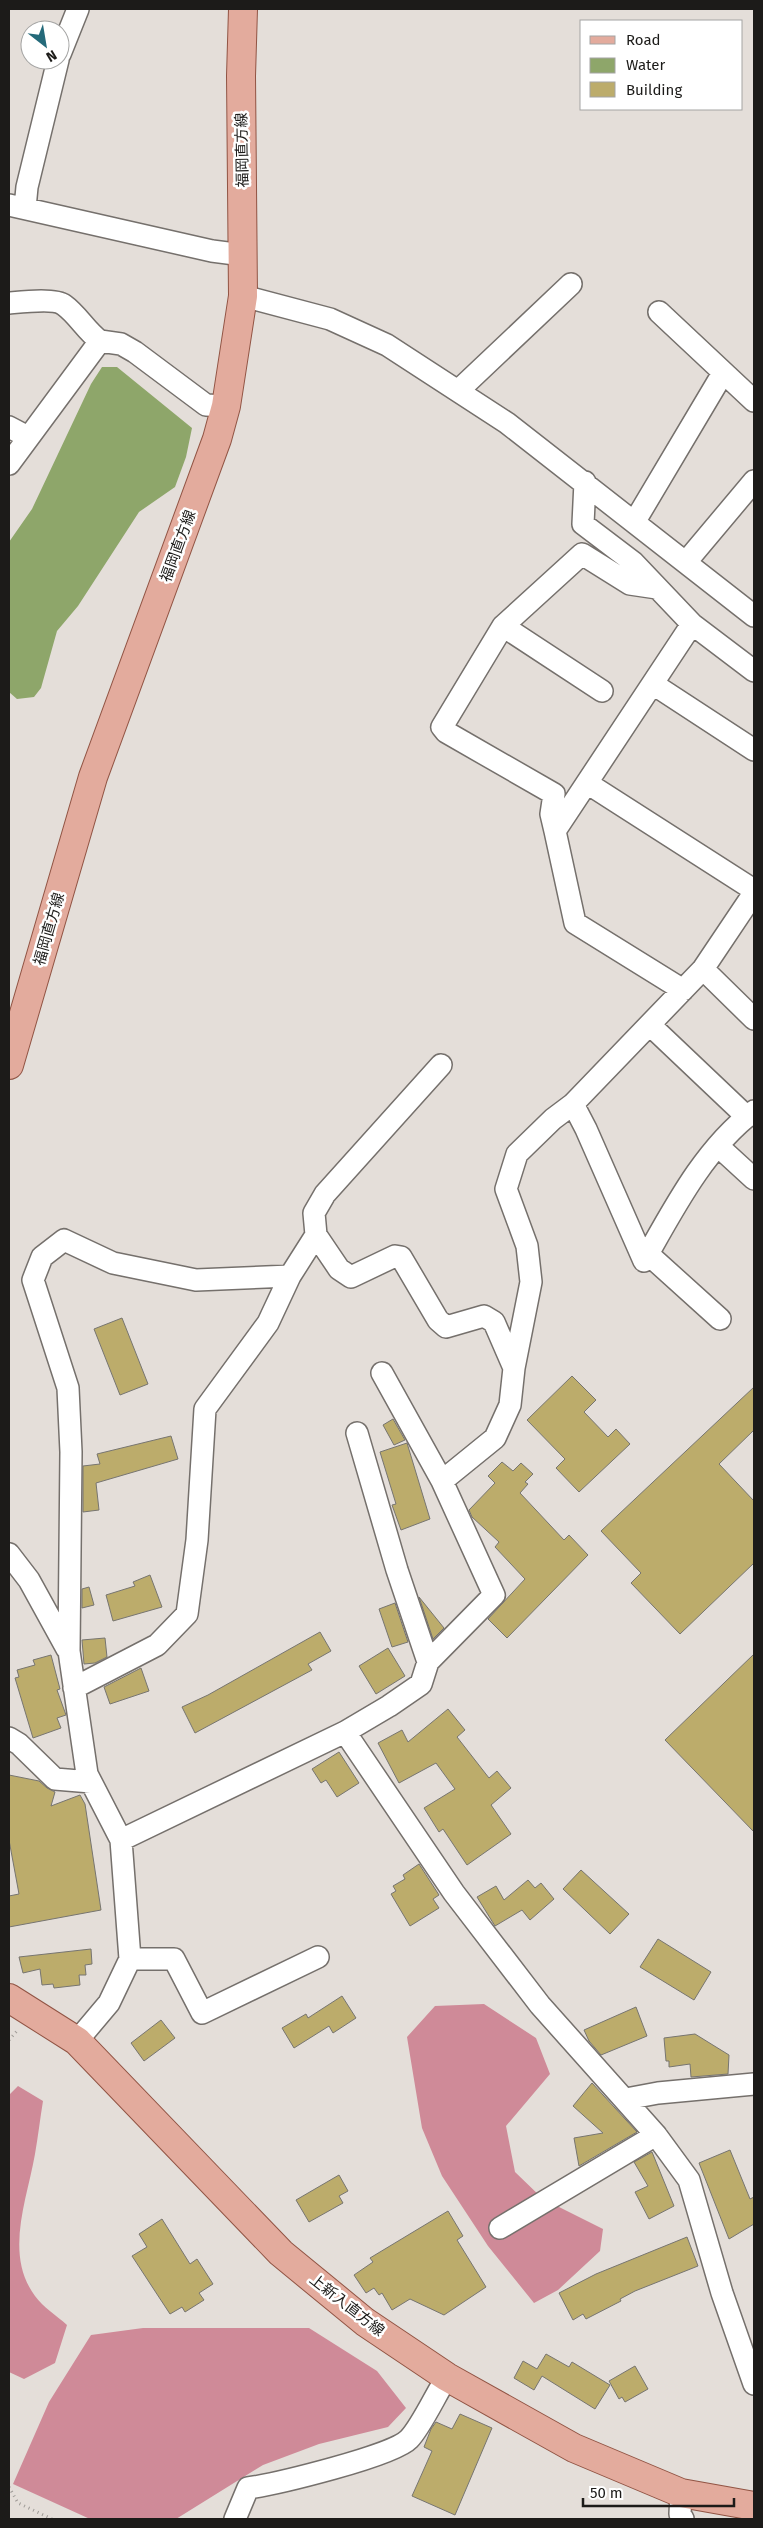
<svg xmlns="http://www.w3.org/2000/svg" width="763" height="2528" viewBox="0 0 763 2528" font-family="'Fira Sans','Noto Sans JP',sans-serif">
<rect width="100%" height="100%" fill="#e4ded9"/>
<path fill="#cf8a98" d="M484,2004L536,2038L550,2074L506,2126L515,2172L543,2199L603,2229L600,2251L558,2290L534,2303L488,2246L442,2176L422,2128L407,2037L435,2006Z
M18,2086L43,2101C40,2119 38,2137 35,2154C27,2200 4,2254 35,2296C43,2307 57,2316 67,2325L55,2363L24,2379L9,2372V2095Z
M143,2328H309L377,2371L406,2408L388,2427L319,2444L263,2465L176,2519H90L13,2484L49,2402L91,2335Z"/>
<path fill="#8ea66a" d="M102,367H117L192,428L186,457L175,487L139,512L78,606L57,631L41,688L34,697L17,699L9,692V542L32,509L91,384Z"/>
<path fill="#bcac6b" stroke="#777570" d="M122,1318L148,1384L120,1395L94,1329Z
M572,1376L596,1400L584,1412L608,1437L616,1429L630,1444L579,1492L556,1468L565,1459L527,1420Z
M754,1387V1430L719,1464L754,1501V1563L680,1634L631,1583L641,1573L601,1531Z
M393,1419L405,1440L394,1445L383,1425Z
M171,1436L178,1459L96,1483L99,1510L83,1512V1466L100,1464L97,1454Z
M407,1443L430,1519L401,1530L392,1505L396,1504L380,1452Z
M502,1462L513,1471L521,1463L533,1474L525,1482L528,1484L520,1493L564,1540L569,1535L588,1555L507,1638L488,1619L525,1579L495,1547L499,1542L472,1517L469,1510L495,1483L488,1476Z
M150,1575L162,1607L113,1621L106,1595L135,1586L133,1582Z
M89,1587L94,1605L82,1608V1589Z
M419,1597L444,1628L433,1639Z
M395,1603L408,1642L392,1647L379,1609Z
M320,1632L331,1651L308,1664L312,1670L195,1733L182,1707L208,1695Z
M105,1638L107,1657L95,1663L84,1664L82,1640Z
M388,1648L405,1676L376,1694L359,1666Z
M754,1654V1832L665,1740Z
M51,1655L60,1689L57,1690L66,1715L57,1718L61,1728L33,1738L15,1678L19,1677L17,1670L35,1665L33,1660Z
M141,1668L149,1691L110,1704L104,1687Z
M448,1709L465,1730L457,1737L489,1778L497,1771L511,1788L491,1805L511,1834L467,1865L443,1829L439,1832L424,1808L455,1789L436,1763L399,1783L378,1743L402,1730L408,1742Z
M339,1752L359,1783L337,1797L326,1780L321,1783L312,1769Z
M9,1775L39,1781L47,1788L55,1792L51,1806L80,1795L85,1804L101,1910L9,1927V1896L19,1894L9,1840Z
M419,1864L439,1895L433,1899L439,1908L410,1926L391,1894L396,1891L393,1886L405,1879L403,1875Z
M581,1870L629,1914L610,1934L563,1889Z
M528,1880L535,1888L541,1883L554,1899L530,1920L522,1910L495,1926L477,1897L496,1886L504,1900Z
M658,1939L711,1972L694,2000L640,1967Z
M91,1949L92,1964L85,1965L86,1975H79L80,1985L54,1988L53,1984L42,1985L40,1969L23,1973L19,1957Z
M342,1996L356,2018L333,2033L329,2026L294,2048L282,2028L306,2014L308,2018Z
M636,2007L647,2036L601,2055L589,2041L584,2030Z
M161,2020L175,2038L144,2061L131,2043Z
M695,2034L729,2055L728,2074L691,2077L690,2064L669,2067V2061H666L664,2038Z
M592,2083L637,2132L579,2166L574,2138L603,2133L573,2106Z
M730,2150L750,2199L754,2197V2224L729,2239L699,2163Z
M652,2152L674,2206L649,2219L635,2192L648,2186L634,2162Z
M339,2175L348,2191L339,2196L343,2203L309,2222L296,2200Z
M448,2211L463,2236L457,2240L486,2287L444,2315L410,2299L392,2310L382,2293L379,2295L374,2288L366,2293L354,2275L373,2262L370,2258Z
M162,2219L190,2264L197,2259L213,2284L199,2293L204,2300L185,2312L182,2307L170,2314L132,2256L147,2247L139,2234Z
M687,2237L698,2266L635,2291L620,2299L621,2301L586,2319L583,2314L573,2320L559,2293L596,2274Z
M546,2354L569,2367L572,2362L610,2385L595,2409L542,2376L534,2390L514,2378L523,2361L537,2369Z
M635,2366L648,2389L625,2402L622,2397L619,2399L609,2381Z
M460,2414L492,2428L455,2515L412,2496L432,2451L424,2447L431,2429L436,2422L452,2429Z"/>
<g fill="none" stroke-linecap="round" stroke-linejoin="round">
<g stroke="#75706c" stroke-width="24">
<path id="minor" d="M60,54L78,9
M9,205L212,251L243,255
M25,208L27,187L58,60
M243,296L330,319L387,345L507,423L754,616
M9,303C21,302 55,298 64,305C78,315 86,331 100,341
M659,312L754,401
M459,390L571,284
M9,427L28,437
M9,464L100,341L121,344L135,352L206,405L226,406
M585,482L583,524L633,562L692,624L754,671
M635,521L723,373
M686,562L754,481
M503,626L602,691
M653,684L754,750
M587,783L754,890
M555,831L551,814L554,794L446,732L442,727L503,626L582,554L630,584L657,588
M703,969L754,1019
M683,990L575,923L555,831L692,624
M650,1025L747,1117
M573,1104L586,1129L644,1261C674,1208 704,1149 754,1111
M718,1146L754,1179
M316,1235L339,1269L351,1277L395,1256L401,1257L438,1320L446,1327L484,1316L494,1322L514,1368
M648,1254L720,1319
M382,1373L442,1481
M357,1433L397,1570L428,1662
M9,1554L29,1580L67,1649
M74,1688L157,1645L187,1614L197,1540L205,1409L268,1323L290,1276L316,1235L314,1213L325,1194L441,1065
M345,1732L454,1893L540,2005L656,2135L689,2180L722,2293L754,2384
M9,1738L19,1744L55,1779L91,1782
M121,1840L345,1732L389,1706L421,1684L428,1662L494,1595L442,1481L495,1438L510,1405L514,1368L531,1282L527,1246L506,1189L517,1154L553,1119L573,1104L703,969L754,893
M130,1959H174L202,2013L318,1957
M77,2041L109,2003L130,1959L121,1840L87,1774L69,1651L71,1452L68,1388L33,1280L42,1257L64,1240L113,1263L196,1280L290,1276
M626,2099L658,2093L754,2084
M500,2228L656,2135
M681,2493L680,2514L683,2519
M235,2519L248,2488C276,2484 393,2456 409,2439C421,2427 437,2392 447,2377"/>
</g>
<g stroke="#915444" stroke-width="30">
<path id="major" d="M9,1065L93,777L217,439L226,406L243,296L241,76L243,9
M9,1998L77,2041L281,2253L365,2322L447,2377L574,2448L681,2493L754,2506"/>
</g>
<path stroke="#9f9b97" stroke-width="3" stroke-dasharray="1 4" stroke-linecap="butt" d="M9,2040L17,2031
M9,2487L18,2503L52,2519"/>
<use href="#minor" stroke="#fff" stroke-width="21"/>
<use href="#major" stroke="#e3ab9d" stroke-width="28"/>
</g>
<g text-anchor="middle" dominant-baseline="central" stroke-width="5" stroke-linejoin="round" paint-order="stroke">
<g font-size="15" fill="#1c1b19" stroke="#fff">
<text transform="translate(242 150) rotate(-91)">福岡直方線</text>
<text transform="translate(178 546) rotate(-70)">福岡直方線</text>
<text transform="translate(49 929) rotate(-74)">福岡直方線</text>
<text transform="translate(347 2305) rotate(38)">上新入直方線</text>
</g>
</g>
<rect width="763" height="2528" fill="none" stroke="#1c1b19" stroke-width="20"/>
<rect x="580" y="20" width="162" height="90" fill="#ffffff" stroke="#a4a4a3"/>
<rect x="590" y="36" width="25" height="8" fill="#e3ab9d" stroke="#a4a4a3"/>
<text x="626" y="45" font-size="15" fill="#1c1b19">Road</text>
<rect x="590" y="58" width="25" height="15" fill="#8ea66a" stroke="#a4a4a3"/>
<text x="626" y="70" font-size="15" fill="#1c1b19">Water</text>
<rect x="590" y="82" width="25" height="15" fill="#bcac6b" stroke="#a4a4a3"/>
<text x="626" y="95" font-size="15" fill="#1c1b19">Building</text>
<g transform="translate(45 45) rotate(149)"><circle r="24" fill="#ffffff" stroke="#a4a4a3"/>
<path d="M0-4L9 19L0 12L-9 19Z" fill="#246a7a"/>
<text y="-8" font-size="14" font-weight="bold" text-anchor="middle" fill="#1c1b19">N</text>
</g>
<path d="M583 2498v8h151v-8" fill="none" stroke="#1c1b19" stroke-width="2.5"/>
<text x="590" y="2498" font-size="15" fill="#1c1b19" stroke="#ffffff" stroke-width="4" paint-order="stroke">50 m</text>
</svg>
